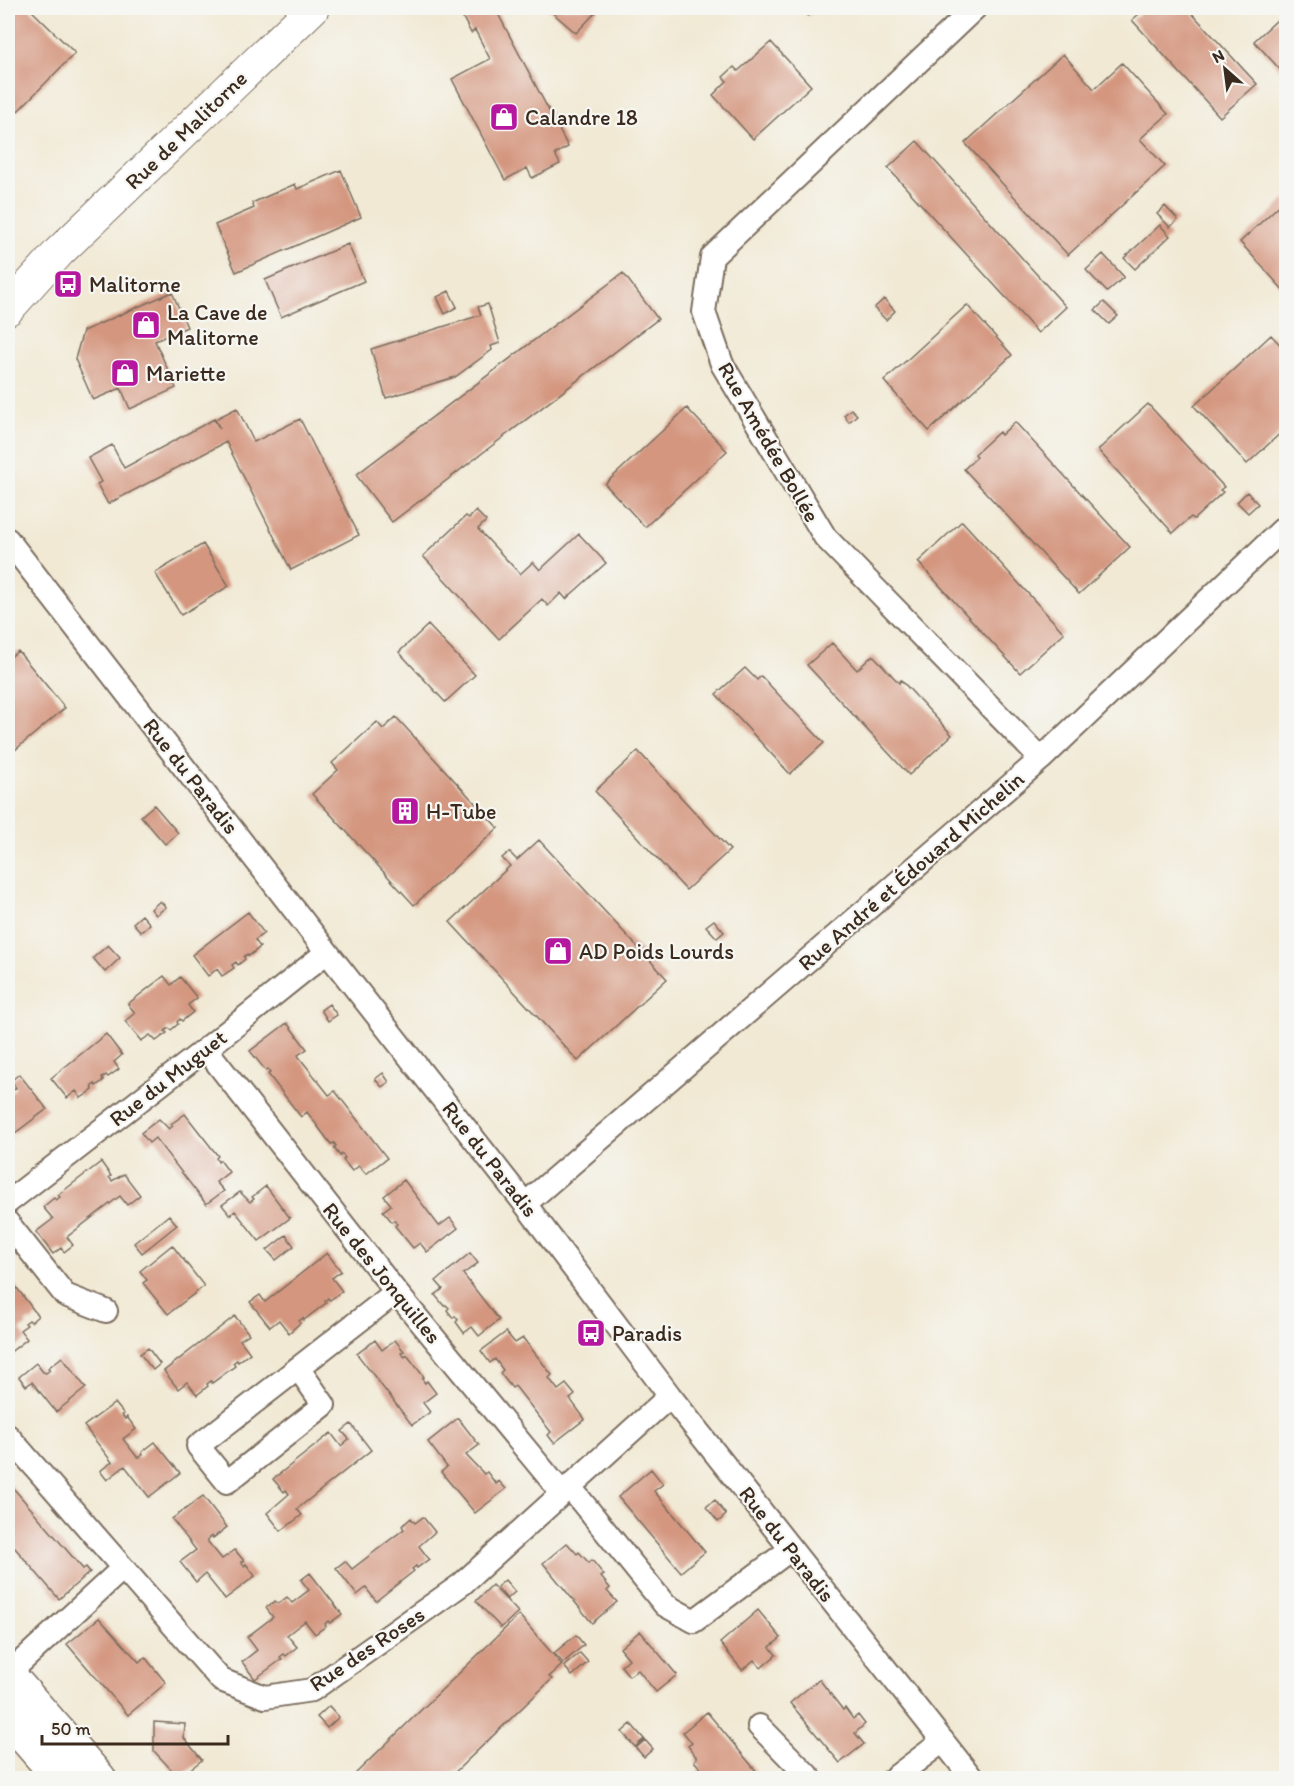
<svg xmlns="http://www.w3.org/2000/svg" width="1294" height="1786" viewBox="0 0 1294 1786" font-family="Itim,sans-serif">
<rect width="100%" height="100%" fill="#f6f6f2"/>
<filter id="ink" filterUnits="userSpaceOnUse"><feTurbulence type="fractalNoise" baseFrequency=".0167" numOctaves="2"/><feDisplacementMap in="SourceGraphic" scale="12" xChannelSelector="R" yChannelSelector="G"/><feConvolveMatrix kernelMatrix="1 2 1 2 8 2 1 2 1" color-interpolation-filters="sRGB"/></filter>
<filter id="wash" filterUnits="userSpaceOnUse"><feTurbulence type="fractalNoise" baseFrequency=".008" numOctaves="4" result="noise"/><feDisplacementMap in="SourceGraphic" scale="24" xChannelSelector="R" yChannelSelector="G"/><feGaussianBlur stdDeviation="1.35" result="paint"/><feColorMatrix in="noise" values="0 0 0 0 0 0 0 0 0 0 0 0 0 0 0 0 0 1.4 0 .05"/><feComposite in="paint" operator="in"/></filter>
<g filter="url(#wash)">
<rect width="100%" height="100%" fill="#f1e9d4"/>
<g id="blocks">
<path fill="#d4967f" d="M8,8H29L75,53L18,111L8,100Z
M188,8H200L194,14Z
M452,8H495L568,147L555,154L560,164L532,178L527,168L505,180L452,79L490,59L475,30L471,33L460,12L455,14Z
M547,8H600L576,33Z
M800,8H817L808,16Z
M1146,8H1187L1257,84L1220,117L1132,20Z
M1286,12V76L1254,41Z
M771,42L811,86L753,139L713,95L727,81L723,77L734,67L738,71Z
M1063,54L1094,89L1122,63L1168,114L1140,139L1165,166L1068,255L965,143Z
M917,141L1066,307L1038,333L888,168Z
M341,170L361,217L236,272L215,225L254,208L252,203L295,184L297,189Z
M1286,199V293L1240,242Z
M1165,206L1178,220L1170,227L1157,214Z
M1160,225L1170,236L1135,269L1124,258Z
M348,244L364,281L281,317L265,280Z
M1103,254L1124,277L1107,292L1086,270Z
M623,273L658,319L392,522L356,475Z
M449,291L457,307L445,314L437,297Z
M172,292L187,327L155,341L176,388L130,409L121,388L93,400L75,359L83,331Z
M884,299L895,311L886,320L874,308Z
M1104,302L1118,316L1109,324L1095,310Z
M488,304L500,343L491,346L492,350L455,377L386,398L371,349L481,315L478,307Z
M967,305L1012,355L929,431L884,381Z
M1271,335L1286,351V428L1247,464L1194,406Z
M1148,404L1224,487L1220,490L1223,492L1194,519L1191,517L1173,533L1098,450Z
M237,408L254,442L300,419L359,535L291,570L226,442L108,504L97,484L101,482L88,458L112,445L124,468L214,419L220,429L215,419Z
M687,408L727,451L645,527L605,484Z
M851,409L857,415L849,422L844,415Z
M1015,422L1130,547L1079,594L964,469L977,457L975,454L999,432L1001,435Z
M1247,492L1258,504L1248,513L1237,502Z
M476,511L486,521L478,529L520,574L533,562L540,570L579,534L606,563L566,599L561,593L548,606L542,599L499,639L423,556L466,516L469,518Z
M962,521L1064,633L1020,673L918,562Z
M203,544L229,586L181,615L155,573Z
M428,625L475,675L445,702L399,652Z
M832,643L857,670L873,655L899,683L901,680L952,735L909,775L807,665Z
M18,651L65,708L8,756V659Z
M745,668L757,680L761,676L824,743L790,774L716,694Z
M396,717L498,828L414,905L312,794L338,770L332,763L377,722L383,729Z
M638,751L730,850L686,890L595,791Z
M154,805L178,833L165,844L141,816Z
M539,840L667,979L578,1061L450,922L510,866L502,858L509,852L517,860Z
M160,901L166,907L156,915L151,909Z
M248,912L264,933L255,940L260,947L249,956L247,954L244,957L245,959L238,965L236,962L232,965L234,968L222,976L217,969L208,976L192,955Z
M142,915L150,924L141,932L133,923Z
M714,920L724,932L717,938L706,926Z
M108,945L120,958L105,972L93,958Z
M164,976L171,985L180,977L197,998L188,1005L193,1012L182,1021L180,1019L177,1022L178,1024L171,1030L169,1028L165,1031L167,1033L156,1041L150,1035L141,1041L125,1021L135,1013L128,1004Z
M329,1004L337,1015L328,1021L321,1010Z
M287,1023L307,1049L298,1055L299,1057L329,1095L335,1091L387,1158L366,1174L359,1166L352,1171L343,1160L345,1158L342,1154L340,1156L334,1148L336,1146L334,1143L331,1144L307,1112L301,1117L268,1074L270,1073L268,1069L266,1071L250,1051Z
M106,1034L122,1055L114,1062L119,1069L108,1077L106,1075L102,1078L104,1080L96,1086L95,1084L91,1087L93,1090L81,1098L76,1091L67,1098L51,1078Z
M383,1073L389,1082L382,1087L375,1079Z
M19,1074L47,1109L15,1133L14,1132L10,1135L12,1137L8,1140V1095L16,1088L11,1081Z
M185,1114L218,1156L216,1158L218,1162L220,1160L229,1172L216,1182L224,1191L206,1204L155,1138L149,1143L141,1133L159,1119L169,1129L173,1126L171,1124Z
M101,1162L111,1176L109,1177L112,1181L124,1174L140,1195L127,1205L120,1196L67,1237L73,1245L64,1252L61,1248L53,1254L36,1232L53,1219L43,1207L54,1198L56,1200L60,1197L58,1195Z
M404,1180L439,1226L450,1218L458,1228L427,1252L420,1243L413,1248L395,1226L397,1224L394,1220L392,1222L383,1211L391,1205L384,1196Z
M266,1186L290,1218L259,1241L235,1211L230,1215L222,1205L240,1192L250,1202L254,1199L252,1197Z
M169,1215L177,1225L142,1253L134,1243Z
M286,1235L294,1246L276,1260L267,1250Z
M172,1245L204,1286L168,1314L143,1283L147,1280L140,1271Z
M327,1253L341,1271L332,1278L342,1291L330,1300L328,1298L325,1301L326,1303L304,1320L303,1318L299,1321L300,1323L289,1333L279,1320L270,1327L250,1302L260,1295L265,1302Z
M470,1253L478,1263L463,1274L499,1320L479,1336L472,1327L464,1333L456,1322L458,1320L455,1316L453,1318L447,1310L449,1308L446,1305L444,1306L435,1295L443,1289L436,1281Z
M8,1276L38,1316L31,1322L29,1320L25,1323L27,1325L20,1330L27,1339L9,1353L8,1351Z
M235,1316L249,1334L240,1340L250,1353L238,1362L237,1360L233,1363L235,1366L212,1383L211,1381L207,1384L208,1386L197,1395L187,1382L178,1389L164,1371Z
M506,1332L515,1343L523,1338L552,1375L549,1378L558,1390L566,1384L575,1395L570,1399L585,1419L554,1443L548,1435L551,1432L515,1386L512,1388L500,1373L503,1370L495,1359L490,1363L481,1351Z
M375,1340L382,1350L395,1340L404,1351L401,1353L405,1357L407,1355L424,1377L422,1379L425,1383L427,1381L436,1393L423,1403L430,1412L412,1425L357,1354Z
M148,1348L160,1364L153,1370L140,1354Z
M62,1357L86,1388L56,1412L32,1382L26,1386L19,1377L36,1363L43,1372L46,1373L50,1370L48,1368Z
M115,1403L124,1414L122,1415L125,1419L127,1417L136,1429L123,1439L137,1457H140L143,1454L142,1452L155,1442L180,1473L149,1497L125,1466L107,1480L100,1471L112,1462L84,1426Z
M458,1418L479,1445L466,1455L484,1474L487,1472L496,1484L499,1481L506,1489L475,1513L441,1472L447,1467L428,1442Z
M351,1424L371,1450L297,1509L302,1515L281,1531L267,1513L289,1494L286,1490L284,1492L273,1479L331,1433L341,1446L349,1439L342,1431Z
M651,1469L663,1484L654,1491L705,1552L681,1572L618,1497Z
M8,1482L83,1569L86,1567L90,1572L59,1599L8,1540Z
M203,1496L227,1527L213,1538L212,1536L208,1539V1542L222,1559L235,1550L244,1561L241,1562L244,1566L246,1564L255,1576L225,1599L205,1574L196,1582L180,1562L196,1550L172,1519Z
M715,1500L726,1515L718,1522L706,1507Z
M423,1517L435,1532L419,1546L429,1559L417,1568L416,1566L412,1569L414,1571L376,1601L366,1588L357,1595L336,1568L345,1561L352,1569L404,1529L402,1526L411,1518L415,1523Z
M567,1543L577,1554L579,1552L589,1563L592,1560L604,1575L601,1577L610,1588L607,1591L617,1602L592,1623L543,1563Z
M310,1573L342,1614L330,1623L328,1621L325,1624L326,1626L315,1634L305,1621L287,1635L297,1647L286,1656L284,1654L280,1657L282,1659L255,1679L242,1662L257,1650L247,1637L273,1617L266,1608L275,1601L278,1604L287,1597L292,1603L309,1590L301,1580Z
M505,1580L515,1592L507,1599L497,1587Z
M492,1585L518,1612L501,1628L476,1601Z
M758,1610L781,1638L770,1647L776,1655L761,1668L754,1660L742,1670L720,1643Z
M519,1615L562,1665L549,1677L552,1679L449,1778H351Z
M99,1618L139,1662L145,1657L166,1683L128,1715L67,1644Z
M640,1631L677,1675L656,1692L638,1670L629,1676L621,1666L629,1659L620,1648Z
M576,1635L584,1645L563,1663L554,1653Z
M580,1653L588,1662L572,1676L564,1666Z
M819,1679L843,1710L845,1708L853,1719L858,1715L865,1724L855,1733L864,1744L840,1763L790,1703Z
M329,1706L339,1717L327,1728L317,1717Z
M707,1712L757,1772L750,1778H696L693,1775L701,1769L694,1761L697,1758L688,1746L692,1743L683,1732Z
M154,1722L185,1724L184,1738L202,1760L179,1778L154,1751Z
M631,1724L644,1739L635,1747L622,1732Z
M645,1740L653,1749L644,1757L636,1748Z"/>
</g>
</g>
<g filter="url(#ink)">
<use href="#blocks" fill-opacity="0" stroke="#7b6d5e" stroke-width="1.5"/>
<g fill="none" stroke-linecap="round" stroke-linejoin="round">
<g stroke="#7b6d5e" stroke-width="26">
<path id="street" d="M975,8L712,257L704,312L722,364L825,537L1041,759
M8,540L327,952L525,1204L670,1396L972,1778
M206,1049L396,1292L562,1493
M8,1202L206,1049L327,952
M525,1204L1041,759L1286,526
M8,1223L65,1295L106,1311
M298,1368L324,1405L227,1482L198,1446L396,1292
M8,1436L123,1568
M569,1486L665,1605L694,1621L791,1549
M8,1674L123,1568L221,1680L265,1697L312,1690L462,1584L670,1396
M759,1726L810,1778
M894,1778L943,1741"/>
</g>
<g stroke="#7b6d5e" stroke-width="34">
<path id="secondary" d="M8,309L59,252L313,8"/>
</g>
<g stroke="#7b6d5e" stroke-width="36">
<path id="primary" d="M8,1674L99,1778
M8,1718L60,1778"/>
</g>
<use href="#street" stroke="#fff" stroke-width="22"/>
<use href="#secondary" stroke="#fff" stroke-width="32"/>
<use href="#primary" stroke="#fff" stroke-width="33"/>
</g>
</g>
<defs>
<g id="shop-square" transform="scale(1.5)"><rect x="-9" y="-9" width="18" height="18" rx="4" fill="#b5179e" stroke="#f6f6f2"/><path d="M-5-2.5h2.3a2.7 3.5 0 0 1 5.4 0H5L5.5 6h-11ZM-1.5-2.5h3a1.5 2.3 0 0 0-3 0Z" fill="#fff"/></g>
<g id="bus-square" transform="scale(1.5)"><rect x="-9" y="-9" width="18" height="18" rx="4" fill="#b5179e" stroke="#f6f6f2"/><path d="M-5-6H5V4H4V6H2V4H-2V6H-4V4H-5ZM-3.5-4V0h7V-4ZM-3.5 1.2v1.5H-2V1.2ZM2 1.2v1.5H3.5V1.2Z" fill="#fff"/></g>
<g id="building-square" transform="scale(1.5)"><rect x="-9" y="-9" width="18" height="18" rx="4" fill="#b5179e" stroke="#f6f6f2"/><path d="M-4-6H4V6H1V3H-1V6H-4ZM-2.5-4.3h1.7v1.8h-1.7ZM.8-4.3h1.7v1.8H.8ZM-2.5-1h1.7V.8h-1.7ZM.8-1h1.7V.8H.8Z" fill="#fff"/></g>
</defs>
<g fill-rule="evenodd">
<use href="#shop-square" x="504" y="117"/>
<use href="#bus-square" x="68" y="284"/>
<use href="#shop-square" x="146" y="325"/>
<use href="#shop-square" x="125" y="373"/>
<use href="#building-square" x="405" y="811"/>
<use href="#shop-square" x="558" y="951"/>
<use href="#bus-square" x="591" y="1333"/>
</g>
<g text-anchor="middle" dominant-baseline="central" stroke-width="4.5" stroke-linejoin="round" paint-order="stroke">
<g font-size="22" fill="#3b2a1e" stroke="#f6f6f2" text-anchor="start">
<text x="525" y="117">Calandre 18</text>
<text x="89" y="284">Malitorne</text>
<text x="167" y="312">La Cave de<tspan x="167" dy="25">Malitorne</tspan></text>
<text x="146" y="373">Mariette</text>
<text x="426" y="811">H-Tube</text>
<text x="579" y="951">AD Poids Lourds</text>
<text x="612" y="1333">Paradis</text>
</g>
<g font-size="22" fill="#3b2a1e" stroke="#f6f6f2">
<text transform="translate(186 130) rotate(-44)">Rue de Malitorne</text>
<text transform="translate(769 442) rotate(60)">Rue Amédée Bollée</text>
<text transform="translate(191 776) rotate(52)">Rue du Paradis</text>
<text transform="translate(911 871) rotate(-41)">Rue André et Édouard Michelin</text>
<text transform="translate(168 1078) rotate(-38)">Rue du Muguet</text>
<text transform="translate(490 1159) rotate(52)">Rue du Paradis</text>
<text transform="translate(382 1273) rotate(51)">Rue des Jonquilles</text>
<text transform="translate(787 1544) rotate(52)">Rue du Paradis</text>
<text transform="translate(367 1649) rotate(-34)">Rue des Roses</text>
</g>
</g>
<rect width="1294" height="1786" fill="none" stroke="#f6f6f2" stroke-width="30"/>
<g transform="translate(1225 69) rotate(332)" stroke="#f6f6f2" stroke-width="4.5" paint-order="stroke">
<path d="M0-4.5L10 22L0 15L-10 22Z" fill="#3b2a1e"/>
<text y="-9" font-size="16" font-weight="bold" text-anchor="middle" fill="#3b2a1e">N</text>
</g>
<path d="M42 1735v9h186v-9" fill="none" stroke="#3b2a1e" stroke-width="3"/>
<text x="51" y="1735" font-size="18" fill="#3b2a1e" stroke="#f6f6f2" stroke-width="4.5" paint-order="stroke">50 m</text>
</svg>
